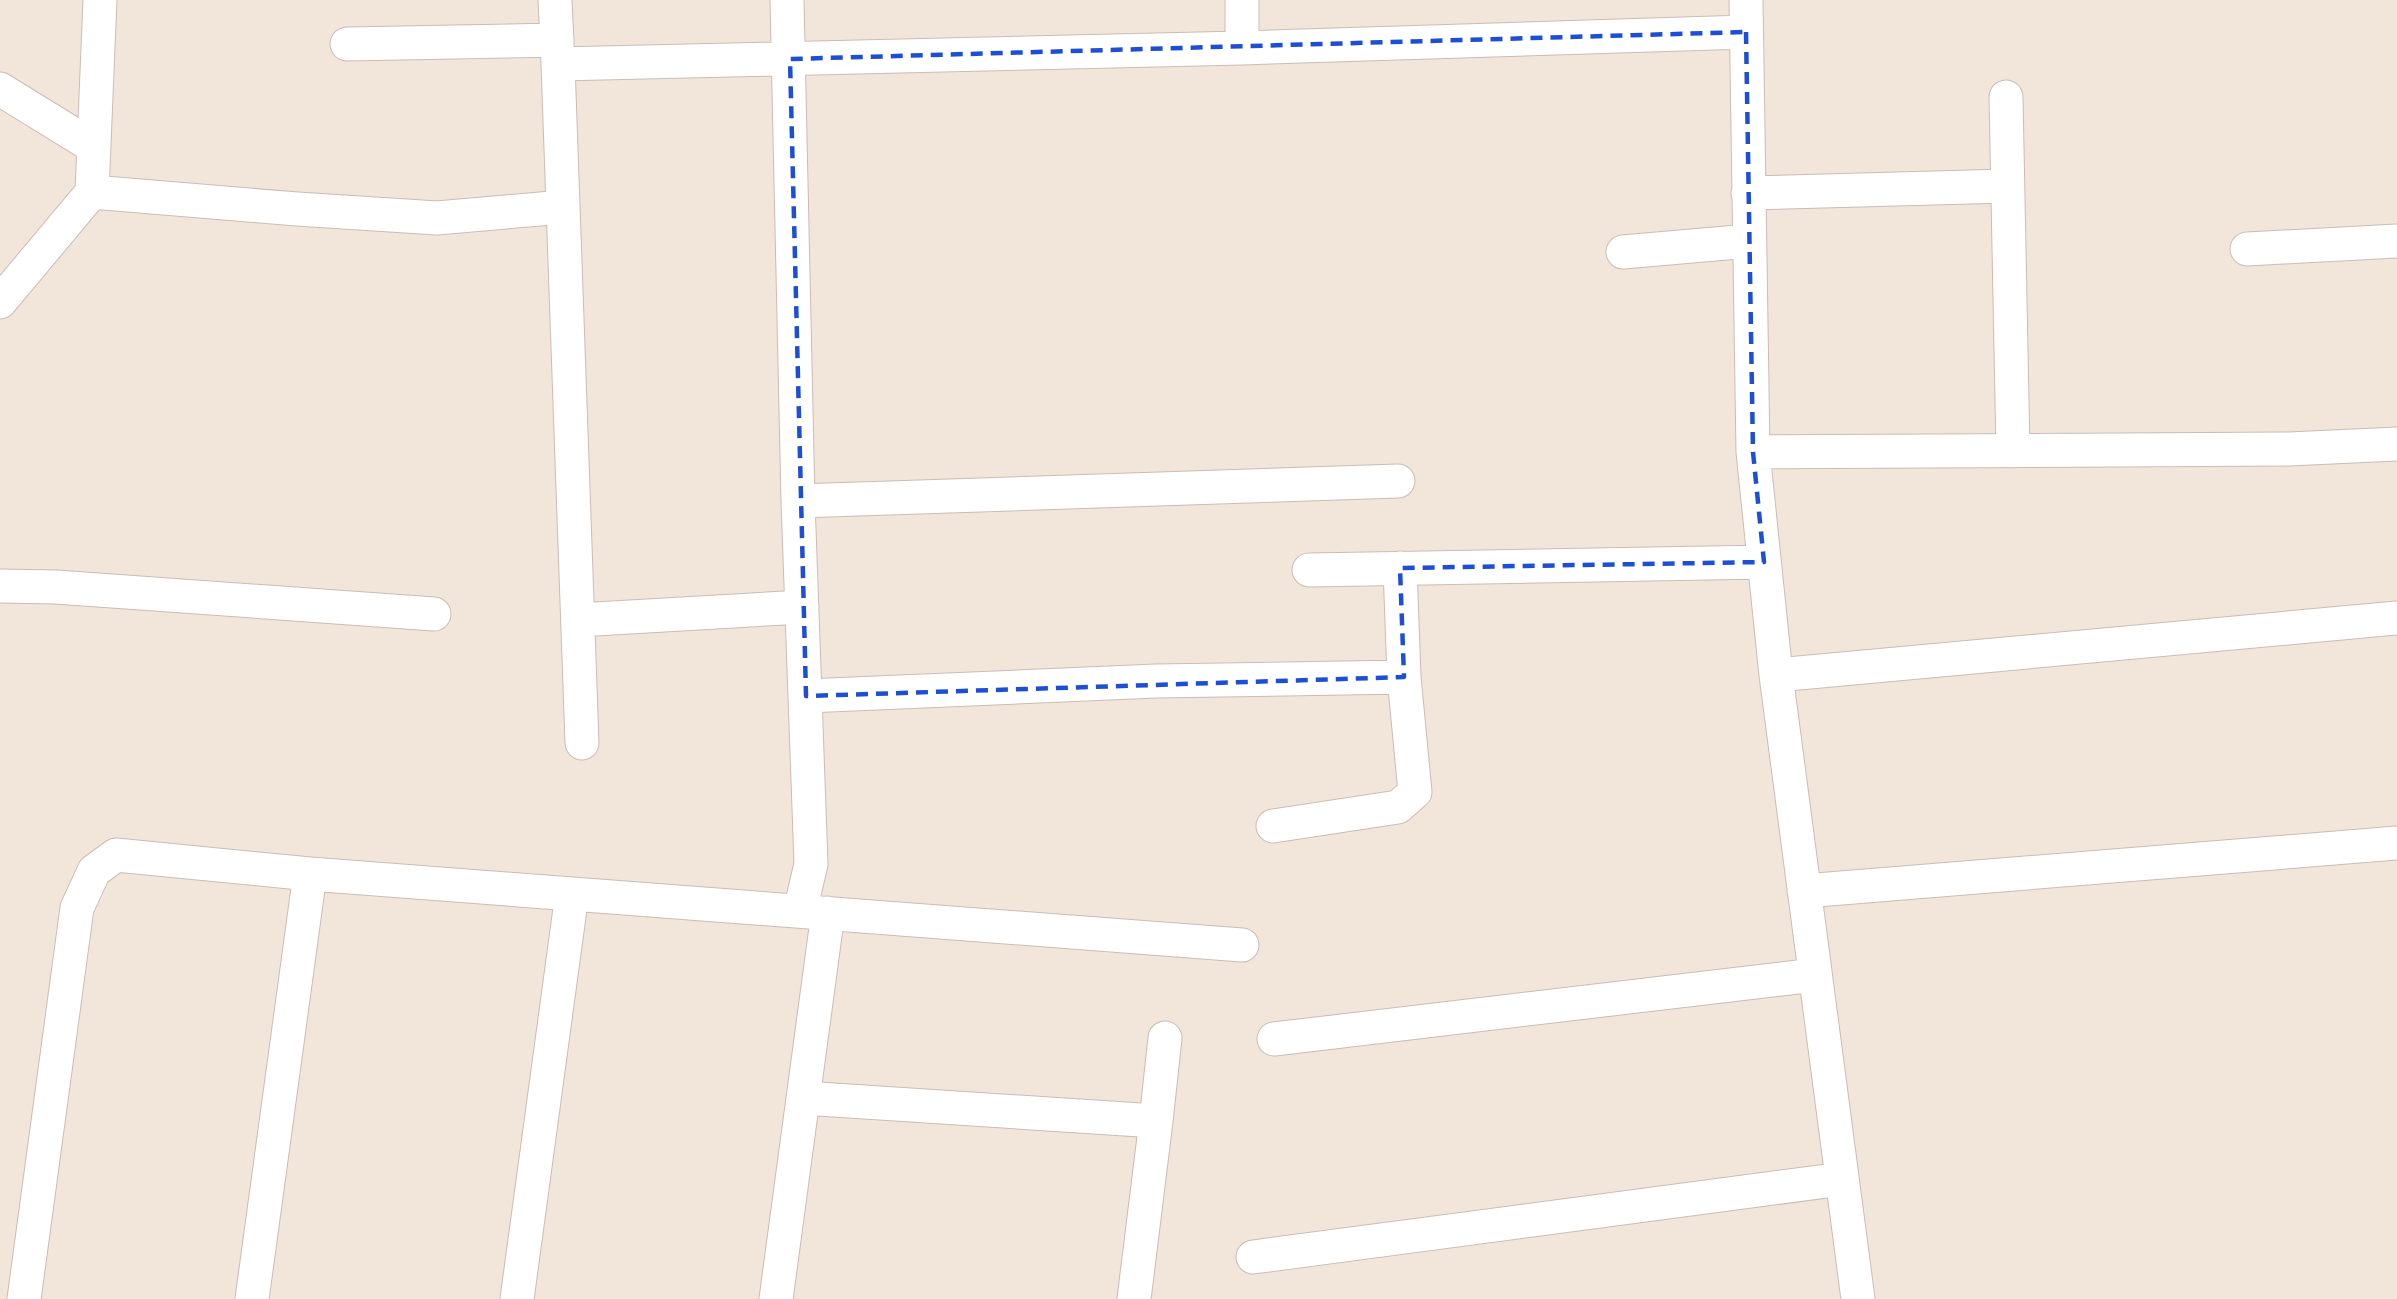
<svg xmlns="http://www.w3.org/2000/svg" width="2397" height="1299" viewBox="0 0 2397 1299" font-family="Rubik,sans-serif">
<rect width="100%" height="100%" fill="#fbf4ec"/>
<path fill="#f2e6db" d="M0,0H2397V1299H0Z"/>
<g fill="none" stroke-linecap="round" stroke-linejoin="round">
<g stroke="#ccbcb3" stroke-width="35">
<path id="minor" d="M100,0L92,192L297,209L437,218L563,207
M555,0L558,64L1242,48
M787,0L798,501L811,864L800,911
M1242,0V48L1746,32
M1746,0L1753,452L1776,675L1858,1299
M347,44L557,40
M558,64L582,743
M0,89L94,147
M2006,97L2013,451
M1748,193L2007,186
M2247,249L2397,241
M1623,252L1749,241
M0,302L92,192
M1753,452L2289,449L2397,444
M798,501L1398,481
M1309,570L1764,562
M0,586L56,587L434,614
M578,620L802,607
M1776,675L2397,618
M806,696L1156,681L1404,677L1400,568
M1273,826L1398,807L1415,792L1404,677
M1804,891L2397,843
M1274,1039L1815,975
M803,1098L1156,1121L1134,1299
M1156,1121L1165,1038
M1253,1257L1842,1179
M24,1299L77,908L94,871L116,855L310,874
M252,1299L310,874L1242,945
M517,1299L572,894
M776,1299L828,913"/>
</g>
<use href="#minor" stroke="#fff" stroke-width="33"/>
</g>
<path fill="none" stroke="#1d4ed8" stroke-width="4.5" stroke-dasharray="12 8" stroke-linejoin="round" d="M1746,32L1753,452L1764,562L1400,568L1404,677L806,696L790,59Z"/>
</svg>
